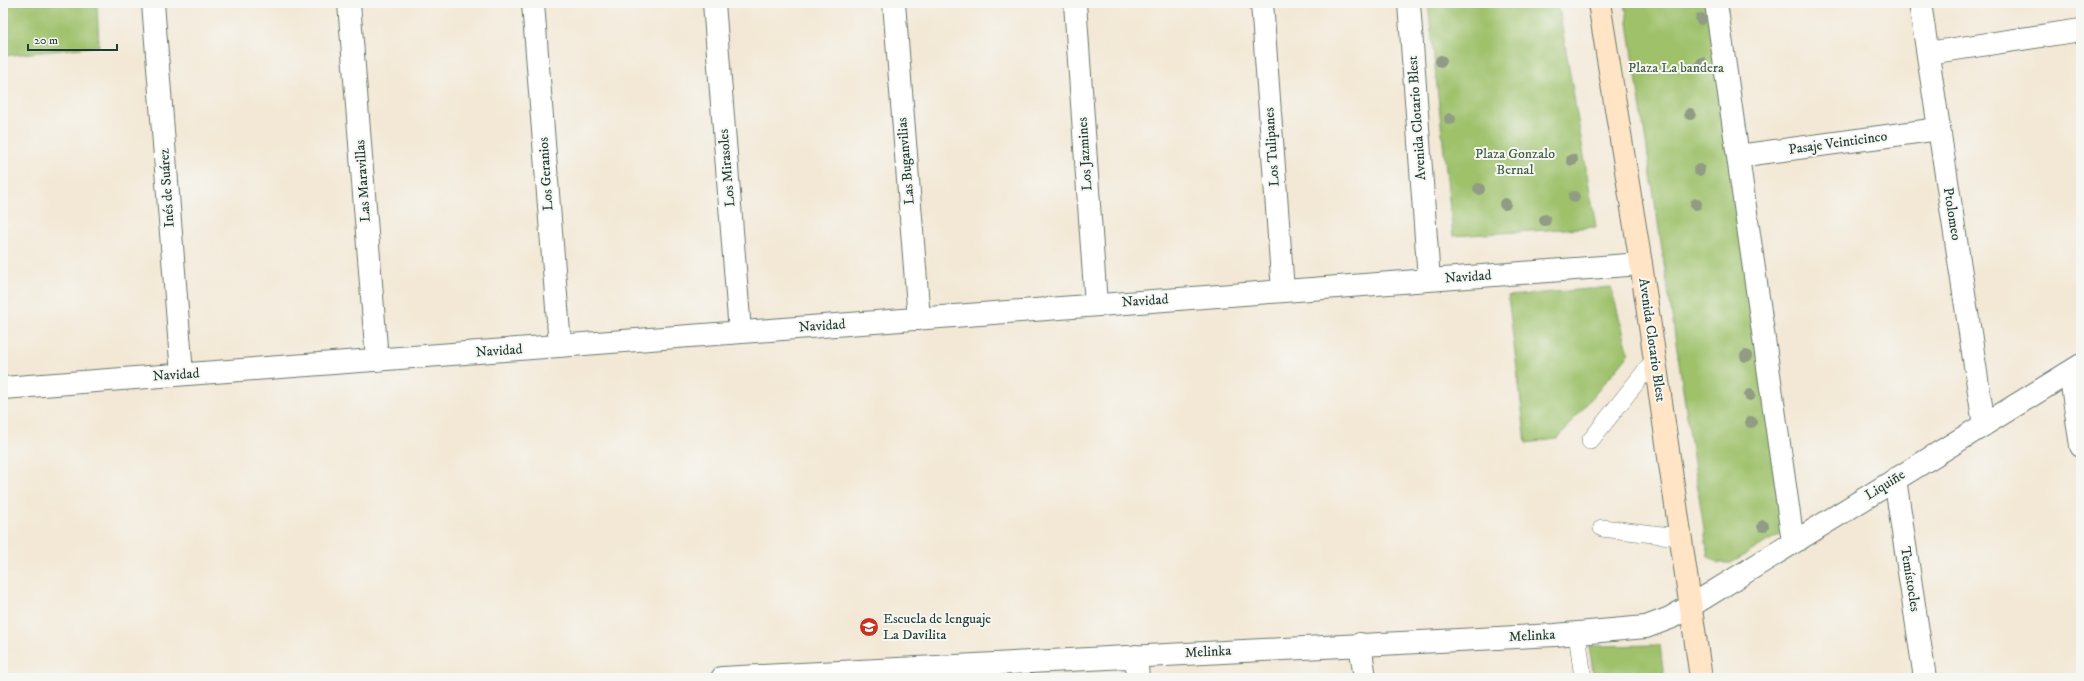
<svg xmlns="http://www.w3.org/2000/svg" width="2084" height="681" viewBox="0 0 2084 681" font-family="'IM FELL DW Pica',serif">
<rect width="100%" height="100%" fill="#f6f6f2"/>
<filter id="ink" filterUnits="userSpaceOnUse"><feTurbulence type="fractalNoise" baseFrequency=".025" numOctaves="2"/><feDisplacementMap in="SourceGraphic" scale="8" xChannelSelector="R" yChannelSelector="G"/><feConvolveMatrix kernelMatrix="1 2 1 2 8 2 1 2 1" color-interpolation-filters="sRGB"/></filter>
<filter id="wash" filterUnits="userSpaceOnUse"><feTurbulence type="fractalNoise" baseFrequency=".012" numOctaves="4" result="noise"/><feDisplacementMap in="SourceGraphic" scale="16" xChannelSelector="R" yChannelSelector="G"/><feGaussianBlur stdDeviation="0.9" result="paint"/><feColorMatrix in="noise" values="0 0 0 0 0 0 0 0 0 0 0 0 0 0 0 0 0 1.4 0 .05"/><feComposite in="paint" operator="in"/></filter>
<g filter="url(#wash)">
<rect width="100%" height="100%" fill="#f3e8d5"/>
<path fill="#9ec16b" stroke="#5e7f50" d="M3,3H97L99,46L3,56Z
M1428,3H1558L1596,227L1453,236Z
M1625,3H1707L1785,531L1731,563H1718L1708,556Z
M1611,287L1629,354L1557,439L1526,443L1508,296Z
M1660,645L1664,678H1594L1589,646Z"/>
</g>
<g filter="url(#ink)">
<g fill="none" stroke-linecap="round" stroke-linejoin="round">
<g stroke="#69796c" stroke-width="18">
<path id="service" d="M1590,441L1654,360
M1602,528L1679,537
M1577,633L1583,678"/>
</g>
<g stroke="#69796c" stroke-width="24">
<path id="pedestrian" d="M1928,53L2081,30"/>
</g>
<g stroke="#69796c" stroke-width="24">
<path id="minor" d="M153,3L182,374
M349,3L377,360
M533,3L560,346
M714,3L740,332
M894,3L919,319
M1075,3L1096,305
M1262,3L1283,291
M1409,3L1429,280
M1716,3L1793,542
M1920,3L1984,425
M1738,156L1939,129
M2070,372L2081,446
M3,388L1641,264
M1895,479L1925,678
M1360,644L1365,678
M1136,656L1138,678
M722,678L1555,635L1646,627L1670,618L1689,607L2081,365"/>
</g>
<g stroke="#69796c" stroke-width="24">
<path id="secondary" d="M1599,3L1641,264L1701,678"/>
</g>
<use href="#service" stroke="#fff" stroke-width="17"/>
<use href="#pedestrian" stroke="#fff" stroke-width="22"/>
<use href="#minor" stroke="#fff" stroke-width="22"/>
<use href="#secondary" stroke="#ffe4c6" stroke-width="22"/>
</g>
<g fill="#909c84">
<circle cx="1701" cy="19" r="6"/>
<circle cx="1441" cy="61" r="6"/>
<circle cx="1702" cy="63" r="6"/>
<circle cx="1690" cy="114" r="6"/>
<circle cx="1450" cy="119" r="6"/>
<circle cx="1572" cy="160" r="6"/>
<circle cx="1699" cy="170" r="6"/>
<circle cx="1479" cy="189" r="6"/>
<circle cx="1574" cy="197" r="6"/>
<circle cx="1505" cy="204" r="6"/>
<circle cx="1696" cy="204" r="6"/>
<circle cx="1545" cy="220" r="6"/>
<circle cx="1746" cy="356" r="6"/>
<circle cx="1750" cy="395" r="6"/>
<circle cx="1751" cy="422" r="6"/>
<circle cx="1763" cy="526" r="6"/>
</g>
</g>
<defs>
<g id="school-disc" transform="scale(1)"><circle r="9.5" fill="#c8321e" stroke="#f6f6f2"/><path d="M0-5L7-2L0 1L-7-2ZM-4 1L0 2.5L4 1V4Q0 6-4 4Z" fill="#fff"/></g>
</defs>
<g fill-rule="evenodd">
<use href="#school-disc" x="869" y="627"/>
</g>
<g text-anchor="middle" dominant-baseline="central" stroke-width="4" stroke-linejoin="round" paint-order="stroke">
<g font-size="14" fill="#3f5e42" stroke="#f6f6f2">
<text x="1676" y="68">Plaza La bandera</text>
<text x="1515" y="154">Plaza Gonzalo<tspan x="1515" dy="16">Bernal</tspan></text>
</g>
<g font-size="14" fill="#1f3d34" stroke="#f6f6f2">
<text transform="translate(1417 118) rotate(-94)">Avenida Clotario Blest</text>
<text transform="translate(1838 143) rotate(-8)">Pasaje Veinticinco</text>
<text transform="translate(1272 147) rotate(-94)">Los Tulipanes</text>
<text transform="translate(1085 154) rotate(-94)">Los Jazmines</text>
<text transform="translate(906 161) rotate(-95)">Las Buganvilias</text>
<text transform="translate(727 168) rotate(-95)">Los Mirasoles</text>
<text transform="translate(546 174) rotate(-94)">Los Geranios</text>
<text transform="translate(363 181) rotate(-94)">Las Maravillas</text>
<text transform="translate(167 188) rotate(-94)">Inés de Suárez</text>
<text transform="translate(1952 214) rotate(81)">Ptolomeo</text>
<text transform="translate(1468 277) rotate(-4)">Navidad</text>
<text transform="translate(1145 301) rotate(-4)">Navidad</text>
<text transform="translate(822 326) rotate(-4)">Navidad</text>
<text transform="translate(1652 340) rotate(82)">Avenida Clotario Blest</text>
<text transform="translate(499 351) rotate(-4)">Navidad</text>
<text transform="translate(176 375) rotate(-4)">Navidad</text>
<text transform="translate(1885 485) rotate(-32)">Liquiñe</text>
<text transform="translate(1910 579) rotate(81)">Temístocles</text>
<text transform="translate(1532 636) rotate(-3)">Melinka</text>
<text transform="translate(1208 652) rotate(-3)">Melinka</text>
</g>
<g font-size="14" fill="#1f3d34" stroke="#f6f6f2" text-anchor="start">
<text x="883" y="619">Escuela de lenguaje<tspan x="883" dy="16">La Davilita</tspan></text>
</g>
</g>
<rect width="2084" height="681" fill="none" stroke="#f6f6f2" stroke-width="16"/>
<path d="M28 44v6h89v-6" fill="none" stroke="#1f3d34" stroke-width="2"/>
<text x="34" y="44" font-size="12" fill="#1f3d34" stroke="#f6f6f2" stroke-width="3" paint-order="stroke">20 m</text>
</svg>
